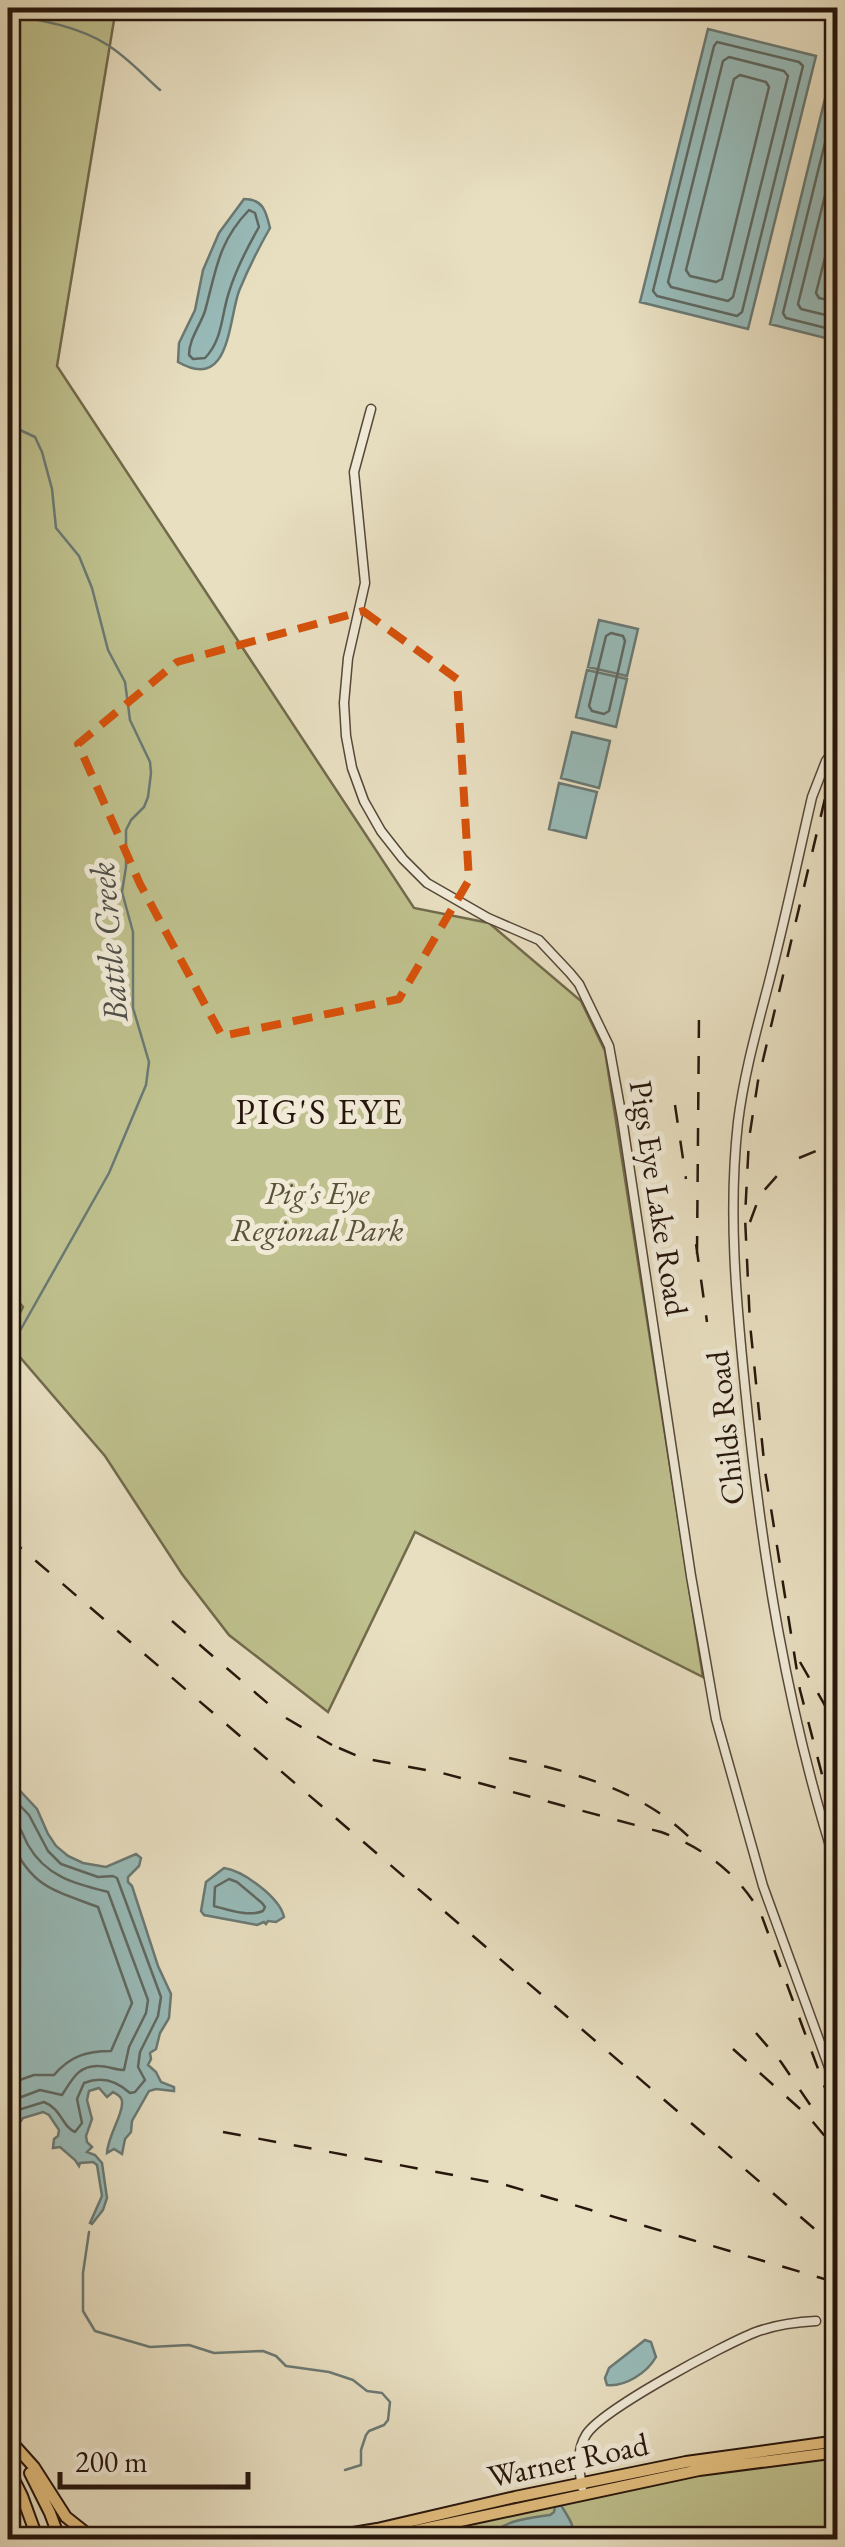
<svg xmlns="http://www.w3.org/2000/svg" width="845" height="2547" viewBox="0 0 845 2547" font-family="'EB Garamond',serif">
<rect width="100%" height="100%" fill="#e8dfc1"/>
<filter id="stains"><feTurbulence type="fractalNoise" baseFrequency=".002" numOctaves="4"/><feColorMatrix values="0 0 0 0 .2 0 0 0 0 .09 0 0 0 0 .02 0 0 0 .5 -.17"/></filter>
<radialGradient id="worn" r=".72"><stop offset=".6" stop-color="#630" stop-opacity="0"/><stop offset="1" stop-color="#630" stop-opacity=".3"/></radialGradient>
<path fill="#bec08d" stroke="#726a4c" stroke-width="2.5" d="M8,8H116L57,366L414,908L489,923L581,1001L605,1051L703,1677L415,1532L328,1712L229,1635L182,1574L105,1456L13,1349L8,1336L23,1307L8,1290Z
M837,2456V2539L387,2540L700,2474Z"/>
<path fill="#98bbb9" stroke="#6a7974" stroke-width="2.5" d="M708,29L816,56L748,329L640,302Z
M832,70L838,71L837,341L770,324Z
M244,199C263,199 266,211 270,228C258,249 248,269 239,291C228,322 230,392 178,362L179,343L195,310L203,270L219,233Z
M599,620L638,629L627,676L588,667Z
M587,670L627,679L616,727L576,717Z
M572,732L610,741L599,788L561,778Z
M559,783L597,792L586,838L549,829Z
M8,1778L37,1809L48,1834L56,1846L68,1856L83,1863L106,1867L136,1854L141,1858L139,1866L128,1877V1882L132,1886L158,1966L171,1994L169,2018L160,2033L156,2049L150,2053L151,2059L148,2065L156,2072L161,2082L174,2087V2091L156,2089L149,2091L132,2121L131,2132L125,2139L122,2154L114,2149L107,2153C108,2136 122,2116 122,2104C123,2097 118,2095 113,2092L107,2097L99,2088L89,2091L87,2100L92,2119L86,2136L87,2142L92,2147L87,2152L95,2155L102,2163L107,2198L103,2210L92,2224L90,2223L102,2196L97,2165L93,2162L80,2163L79,2166L75,2160L60,2147L53,2148L54,2139L58,2136L59,2130L49,2115L43,2112L23,2118L8,2139Z
M224,1868C244,1871 280,1898 284,1917L276,1922L268,1921L266,1924L264,1922L257,1925L204,1915L201,1911L206,1882Z
M645,2340L651,2342L656,2357C647,2373 625,2387 607,2385L605,2378L609,2368Z
M561,2505C567,2516 577,2527 572,2539L489,2538C502,2520 529,2518 550,2515L554,2512L555,2506Z"/>
<g fill="none" stroke-linecap="round" stroke-linejoin="round">
<path stroke="#5f6862" stroke-width="2.5" d="M717,42L799,62L803,66L742,312L737,316L657,296L653,291L714,46Z
M729,57L784,71L788,76L733,297L728,301L671,287L668,282L723,61Z
M740,75L766,82L769,87L722,279L716,282L690,276L686,270L734,79Z
M838,90L783,313L786,318L838,331
M838,143L798,304L801,309L838,318
M838,206L816,293L819,298L838,302
M249,210L255,213L259,227C247,248 236,269 229,292C221,316 223,339 205,358L193,359L189,355C189,339 200,326 205,311C216,271 218,242 249,210Z
M611,633L623,636L625,641L609,711L604,714L592,711L589,706L606,636Z
M8,1793L29,1815L48,1851L61,1864L98,1877L113,1876L117,1878L161,1997L158,2016L140,2052L138,2067L145,2080L135,2092L130,2093C117,2081 101,2076 84,2083L77,2099L82,2123L75,2132C62,2127 62,2109 44,2102L18,2110L8,2124
M8,1811C19,1823 21,1831 28,1845C46,1877 76,1884 108,1892L148,2000L146,2013L129,2047L124,2070C115,2070 108,2066 99,2066C78,2065 72,2080 62,2095L40,2090L8,2102
M8,1834C29,1886 50,1889 98,1907L132,2003L111,2051C87,2051 70,2056 54,2075H34L8,2084
M229,1879L237,1882L262,1903L265,1907L263,1911C249,1917 229,1910 214,1906L215,1887Z"/>
<path stroke="#6a7974" stroke-width="2.5" d="M8,14C40,20 77,26 106,44C126,56 142,74 160,90
M8,427L20,430L35,437L42,452L52,489L56,528L79,556L92,588L108,650L125,682L130,720L150,762L151,773L148,797L144,807L131,820L126,830V867L122,892L133,932V1008L149,1062L146,1085L109,1173L21,1329L9,1345
M89,2232L83,2273V2311L95,2331L150,2347L189,2345L214,2353L263,2351L276,2356L286,2366L329,2372L353,2380L367,2391L382,2393L390,2402L388,2420L384,2425L369,2431L366,2435L361,2450V2465L345,2470"/>
<g stroke="#564839" stroke-width="11">
<path id="minor" d="M371,409L354,472L365,583L348,658L344,703L346,736L352,768L364,801L381,831L403,859L427,883L488,918L539,940L570,973L579,984L609,1046L622,1118L691,1576L716,1719L763,1886L838,2092
M838,745L826,761L812,797C798,858 785,920 769,982C757,1028 744,1074 738,1122C728,1211 736,1299 745,1387C761,1550 787,1715 838,1871
M582,2487C579,2470 576,2451 586,2435C601,2410 725,2344 756,2332C775,2325 796,2322 816,2321"/>
</g>
<g stroke="#26150c" stroke-width="14">
<path id="highway" d="M8,2438L34,2467L66,2517L95,2540
M8,2468L22,2496L38,2540
M30,2473L50,2513L60,2540
M311,2540L377,2529L515,2497L686,2462L838,2441
M372,2540L699,2470L838,2452"/>
</g>
<use href="#minor" stroke="#f0ead7" stroke-width="8"/>
<use href="#highway" stroke="#e4c080" stroke-width="10"/>
<path stroke="#26150c" stroke-width="2.5" stroke-dasharray="18 18" stroke-linecap="butt" d="M838,766L827,790L758,1081L749,1139L745,1217L750,1324L765,1471L800,1690L838,1836
M675,1105L686,1179
M799,1158L816,1151L838,1147
M750,1222L760,1195L784,1168
M696,1244L707,1322
M697,1254L699,1015
M8,1537L838,2249
M172,1621L279,1713
M800,1662L827,1709L838,1739
M286,1718L332,1745
M339,1748L362,1758L442,1773L661,1832C704,1848 738,1873 761,1914L838,2123
M509,1758C575,1773 639,1789 689,1837
M756,2033L781,2062L813,2109
M733,2049L808,2116L838,2152
M223,2132L506,2185L838,2283"/>
</g>
<path fill="none" stroke="#d5520c" stroke-width="8" stroke-dasharray="20 12" stroke-linejoin="round" d="M363,611L457,679L469,880L399,999L222,1036L140,884L78,744L177,662Z"/>
<g text-anchor="middle" dominant-baseline="central" stroke-width="10" stroke-linejoin="round" paint-order="stroke">
<g font-size="32" font-style="italic" fill="#5b5139" stroke="#f0ead7">
<text x="317" y="1193">Pig's Eye<tspan x="317" dy="37">Regional Park</tspan></text>
</g>
<g font-size="32" fill="#26150c" stroke="#f0ead7">
<text transform="translate(659 1198) rotate(81)">Pigs Eye Lake Road</text>
<text transform="translate(725 1428) rotate(-96)">Childs Road</text>
<text transform="translate(568 2460) rotate(-12)">Warner Road</text>
</g>
<g font-size="35" font-style="italic" fill="#4e4f49" stroke="#f0ead7">
<text transform="translate(108 942) rotate(-95)">Battle Creek</text>
</g>
<g font-size="35" letter-spacing="2.5" fill="#26150c" stroke="#f0ead7">
<text x="320" y="1111">PIG'S EYE</text>
</g>
</g>
<rect width="845" height="2547" fill="none" stroke="#e8dfc1" stroke-width="40"/>
<rect x="10" y="10" width="825" height="2527" fill="none" stroke="#26150c" stroke-width="5"/>
<rect x="20" y="20" width="805" height="2507" fill="none" stroke="#26150c" stroke-width="2.5"/>
<path d="M60 2472v15h188v-15" fill="none" stroke="#26150c" stroke-width="5"/>
<text x="75" y="2472" font-size="30" fill="#26150c" stroke="#f0ead7" stroke-width="8" paint-order="stroke">200 m</text>
<rect width="100%" height="100%" filter="url(#stains)"/>
<rect width="100%" height="100%" fill="url(#worn)"/>
</svg>
